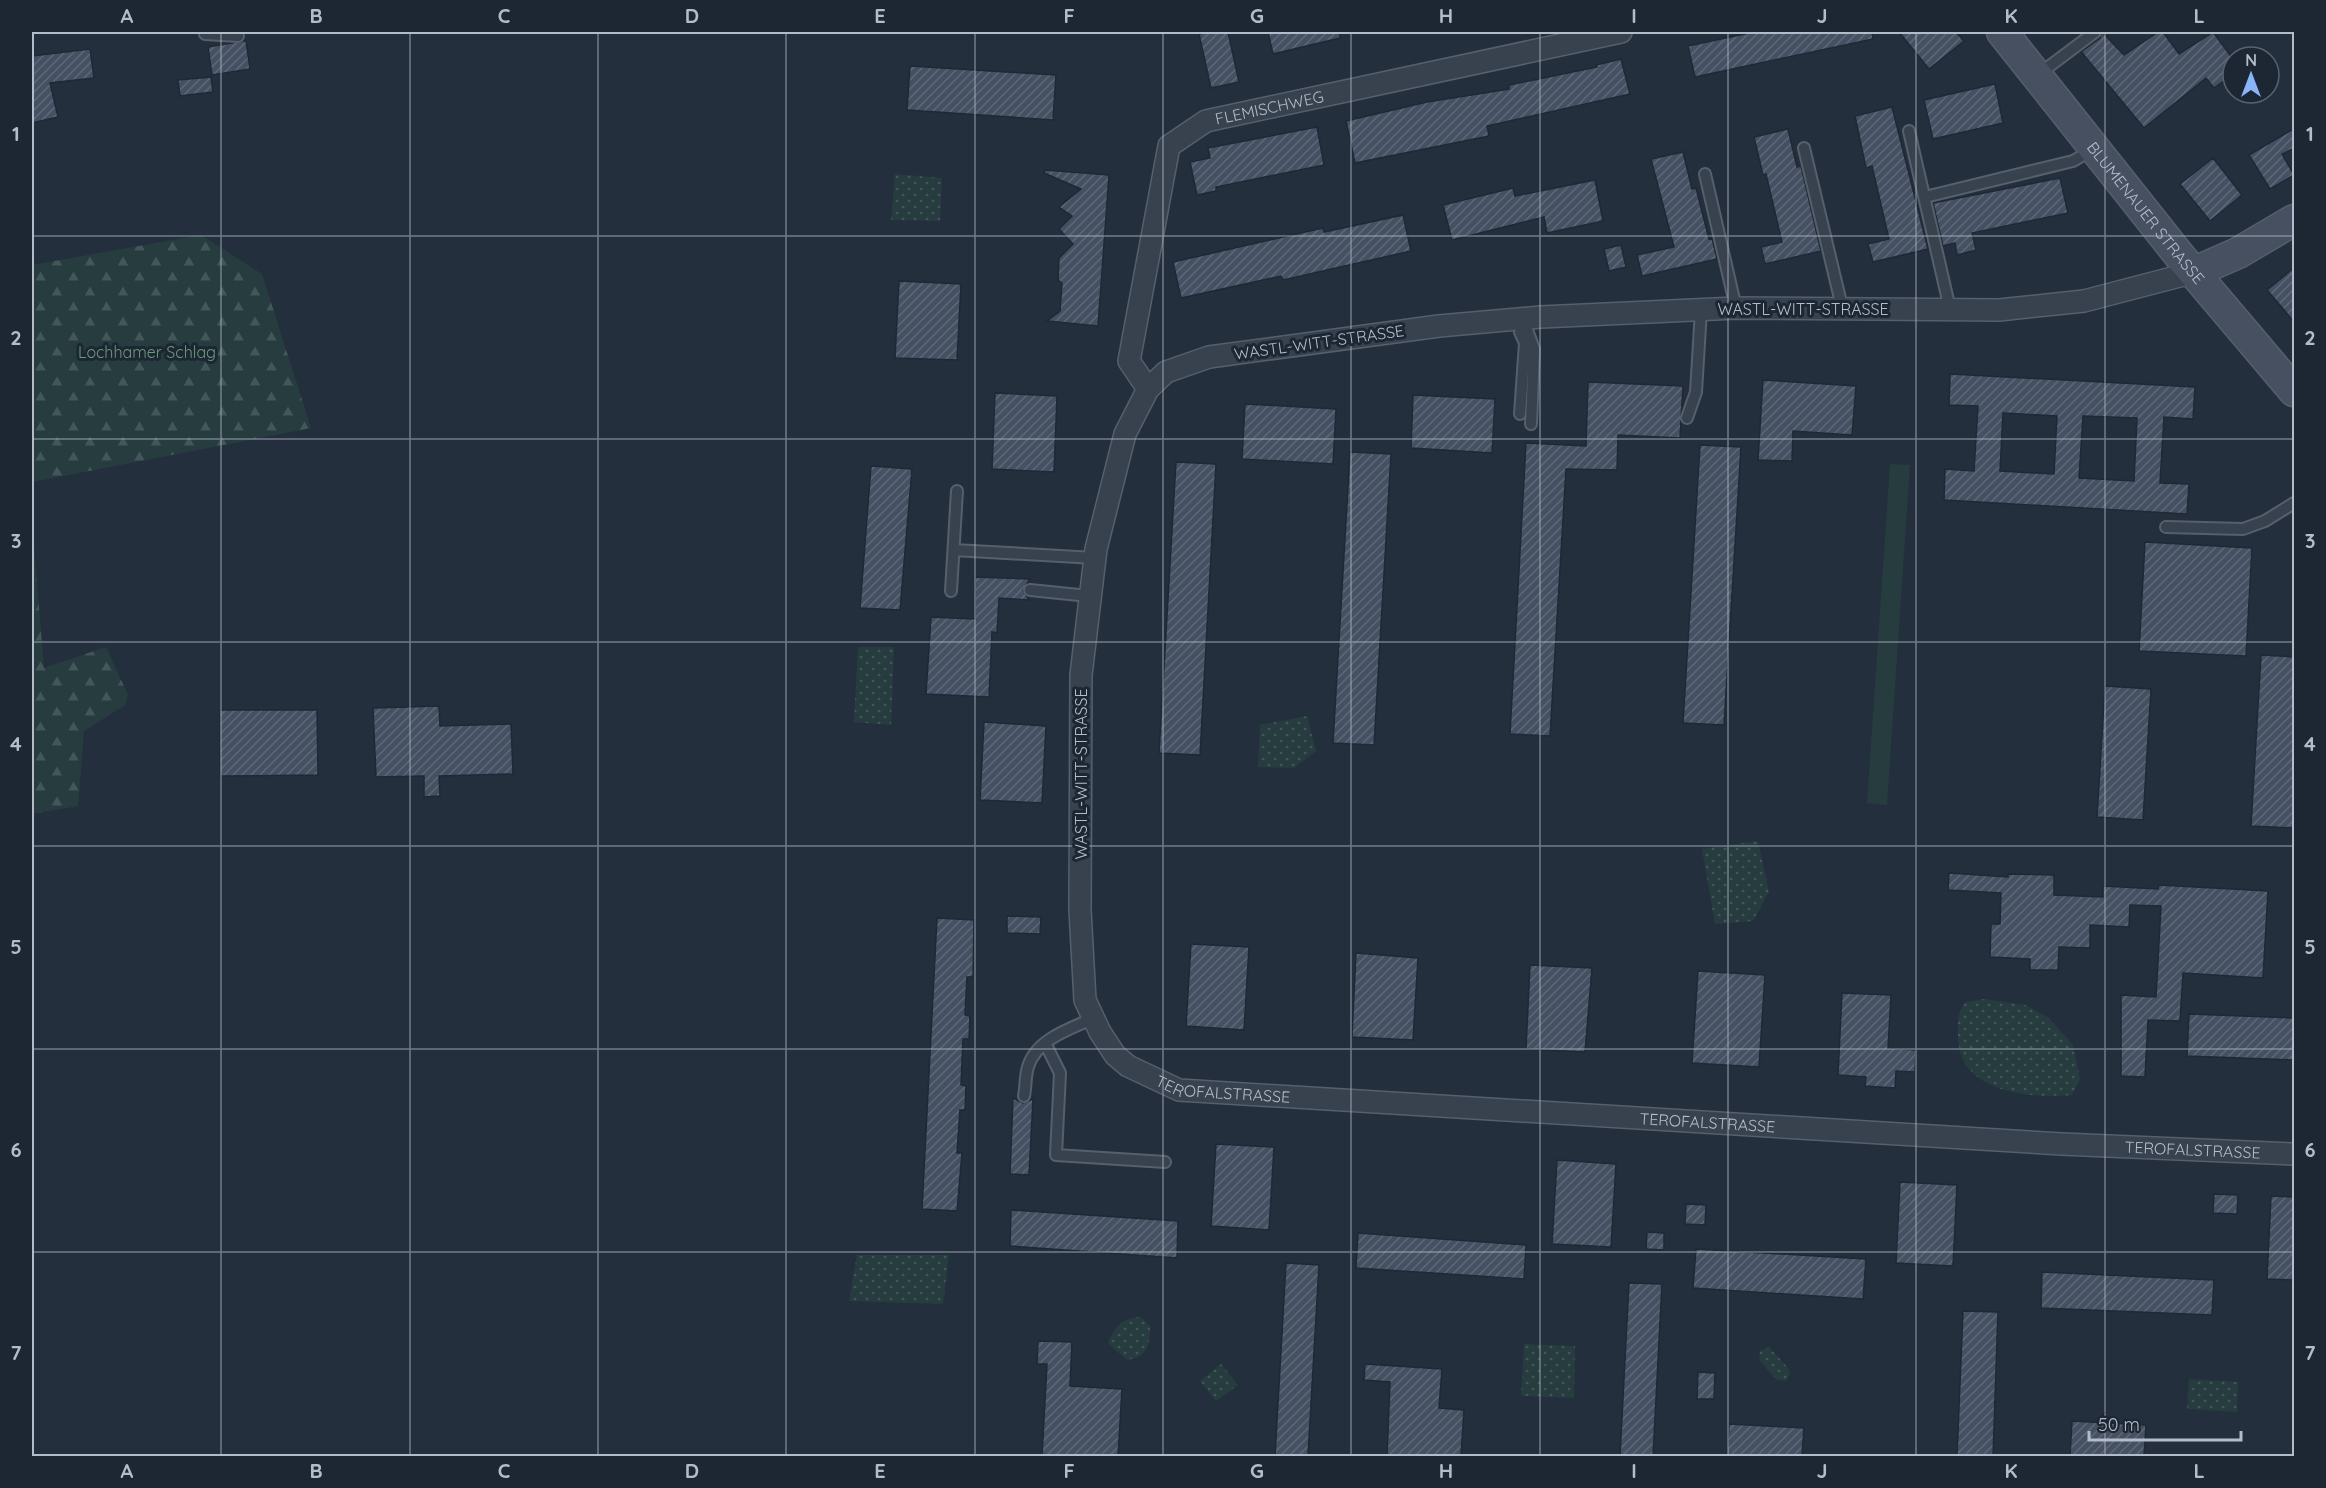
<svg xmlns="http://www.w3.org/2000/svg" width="2326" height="1488" viewBox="0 0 2326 1488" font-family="Quicksand,sans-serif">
<defs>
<pattern id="forest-firs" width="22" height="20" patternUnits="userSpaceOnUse" patternTransform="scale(1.5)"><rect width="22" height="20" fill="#263c3f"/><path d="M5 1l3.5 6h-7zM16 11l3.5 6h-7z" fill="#435659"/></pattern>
<pattern id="park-dots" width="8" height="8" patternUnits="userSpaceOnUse" patternTransform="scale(1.5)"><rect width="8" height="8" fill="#263c3f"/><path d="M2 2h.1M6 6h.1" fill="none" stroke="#435659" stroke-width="1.8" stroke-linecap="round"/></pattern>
<pattern id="building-hatch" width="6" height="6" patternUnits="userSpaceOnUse" patternTransform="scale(1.5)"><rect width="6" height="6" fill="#455162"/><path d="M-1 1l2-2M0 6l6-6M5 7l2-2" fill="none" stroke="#5d6877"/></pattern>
</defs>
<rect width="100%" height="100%" fill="#242f3e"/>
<path fill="#263c3f" d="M1890,464L1910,465L1887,805L1867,803Z"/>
<path fill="url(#forest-firs)" d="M201,235L262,274L311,428L32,482V265Z
M32,523L44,668L106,647L128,695L125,705L84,731L78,806L32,814Z"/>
<path fill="url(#park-dots)" d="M895,174L942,178L940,221L891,220Z
M858,647H894L891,725L854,722Z
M1307,716L1316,751L1294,768L1258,767L1260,725Z
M1758,841L1769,892L1753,921L1715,924L1702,849Z
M1984,999L2025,1005L2049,1018L2073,1045L2080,1079L2072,1095C2028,1099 1958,1092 1958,1036C1958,1021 1957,1013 1966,1002Z
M857,1255H949L943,1304L849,1301Z
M1141,1317L1150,1326C1150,1346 1147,1357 1127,1360L1108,1343C1115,1326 1122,1318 1141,1317Z
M1524,1344L1575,1346L1574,1398L1521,1396Z
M1769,1347L1789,1369L1790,1374L1786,1381L1777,1380L1759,1360L1760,1351Z
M1221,1364L1238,1385L1216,1401L1200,1381Z
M2189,1379L2238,1382L2237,1412L2187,1409Z"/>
<path fill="url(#building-hatch)" stroke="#1f2835" stroke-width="1.5" fill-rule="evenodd" d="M1210,32H1228L1239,82L1211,88L1199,34Z
M1268,32H1340V38L1273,54Z
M1754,32H1872L1873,39L1695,77L1688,46Z
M1899,32H1956L1964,41L1929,69Z
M2102,32L2124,55L2158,32H2163L2179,54L2213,32L2233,59V74L2214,88L2206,78L2144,128L2083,54L2082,51L2100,38Z
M243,41H246L250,69L212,75L208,47Z
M90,49L94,78L50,83L58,117L32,123V56Z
M1621,59L1630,94L1487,126L1489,136L1355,163L1346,121L1427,102L1509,89V85L1597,67L1596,65Z
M910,66L1056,75L1053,120L907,110Z
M211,77L213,92L180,96L178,80Z
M1995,84L2003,123L1933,139L1924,100Z
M1892,107L1928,249L1873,262L1868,244L1889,239L1872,166L1866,168L1855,116Z
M1317,127L1324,165L1216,187V191L1197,195L1190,162L1210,158L1208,148Z
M2295,128V148L2282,154L2294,175L2270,189L2249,155Z
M1788,129L1797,167L1801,166L1821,251L1765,264L1761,247L1782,242L1766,174L1763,175L1754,137Z
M1683,152L1692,189L1696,188L1709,239L1712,238L1717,259L1642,276L1637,255L1674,247L1651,159Z
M2213,158L2242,195L2210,221L2180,184Z
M1045,170L1109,175L1098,326L1047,321L1060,311L1062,283L1058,280L1059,258L1073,244L1059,229L1072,216L1059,207L1081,189L1044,173Z
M2060,178L2068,213L1972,233L1976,250L1957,255L1955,243L1943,246L1933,203Z
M1595,180L1603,221L1547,233L1544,217L1452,240L1443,205L1513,188L1515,196Z
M1403,215L1411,251L1283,280L1281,276L1181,298L1173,262L1323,228L1324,232Z
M1621,245L1626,267L1609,271L1604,249Z
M2295,267V323L2267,290Z
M899,281L961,284L957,360L895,358Z
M1950,374L2195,387L2193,419L2164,417L2160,483L2189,484L2187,514L1944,500L1945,469L1974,471L1978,406L1949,405ZM2003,413L2057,416L2054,474L2000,471ZM2083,416L2137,418L2134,481L2079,478Z
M1763,380L1856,386L1852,435L1793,431L1792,461L1758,460Z
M1588,382L1683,386L1680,438L1618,435L1617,470L1566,469L1550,736L1510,734L1526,443L1586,446Z
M995,393L1057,396L1054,472L992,469Z
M1413,395L1495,399L1492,453L1411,448Z
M1245,404L1336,409L1333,464L1242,459Z
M1700,445L1741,447L1724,725L1683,723Z
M1350,452L1391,454L1374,745L1333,743Z
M1176,462L1216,464L1200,755L1159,753Z
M871,466L912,469L900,610L860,608Z
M2145,542L2252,548L2246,656L2139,651Z
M975,577L1030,579L1023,590L1029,600L999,598L997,633L992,632L989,697L926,694L931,617L975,619Z
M2261,655L2295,657V828L2251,826Z
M2105,686L2151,689L2143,820L2097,817Z
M439,706L440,726L511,724L513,774L439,776L440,796L424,797V776L376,777L373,708Z
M220,710H317L318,775L220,776Z
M984,722L1046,726L1042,803L980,800Z
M1949,873L2008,877V874L2054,875V895L2103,897V886L2158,889L2159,885L2268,891L2263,978L2183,973L2180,1021L2148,1020L2145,1077L2121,1076V995L2156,997L2161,906L2130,905L2129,927L2090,925V948L2059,947L2058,970H2030V959L1990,957L1991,924H2000L2001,893L1948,890Z
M1007,916L1041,917L1040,934L1007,933Z
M937,918L974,920L973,977H967L965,1015L970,1016L969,1039H963L961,1085L966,1086L965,1110H960L957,1153H962L957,1211L922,1209Z
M1191,944L1249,947L1244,1030L1186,1026Z
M1356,953L1418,958L1413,1040L1352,1037Z
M1530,965L1592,968L1585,1052L1526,1049Z
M1698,971L1765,975L1759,1067L1692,1063Z
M1842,993L1891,995L1888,1048L1916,1050L1915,1072L1896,1071L1895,1088L1865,1086L1866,1077L1838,1075Z
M2189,1014L2295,1018V1060L2187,1056Z
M1013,1098L1023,1103L1033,1099L1029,1175L1010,1174Z
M1216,1144L1274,1147L1269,1230L1211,1226Z
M1557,1160L1616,1164L1611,1247L1552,1244Z
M1900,1182L1957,1185L1953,1266L1896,1263Z
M2214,1194L2238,1195L2237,1214L2213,1213Z
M2271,1196L2295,1197V1280L2267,1279Z
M1686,1204L1706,1205L1705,1225L1685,1224Z
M1011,1210L1178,1221L1177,1258L1010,1246Z
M1647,1232L1664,1233V1250L1646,1249Z
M1358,1233L1526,1245L1524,1279L1356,1268Z
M1696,1249L1866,1259L1863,1299L1693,1288Z
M1286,1263L1319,1265L1308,1456H1275Z
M2042,1272L2214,1280L2212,1315L2041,1308Z
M1629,1283L1662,1284L1653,1456H1620Z
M1963,1311L1998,1312L1993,1456H1957Z
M1038,1341L1072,1342L1070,1386L1122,1389L1118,1456H1042L1047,1364H1037Z
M1365,1364L1442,1369L1439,1408L1464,1410L1461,1456H1387L1390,1382L1364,1380Z
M1698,1372L1715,1373L1714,1399H1697Z
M2072,1421L2146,1425L2144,1456H2070Z
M1729,1424L1804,1428L1802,1456H1727Z"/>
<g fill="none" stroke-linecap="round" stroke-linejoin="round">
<g stroke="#565f6c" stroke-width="14">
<path id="lane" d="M205,32V34L238,36
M2039,74L2095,32
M1909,131L1950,309
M1804,148L1842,307
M1705,174L1736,308
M1925,197L2073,161L2094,149
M1523,319L1534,349L1531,424
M1520,332L1525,343L1520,414
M1687,418L1696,392L1701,310
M2166,527L2243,529L2265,521L2294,503
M954,550L1095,558
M1030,590L1089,596
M951,591L957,491
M1045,1043L1060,1073L1056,1155L1165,1162
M1024,1096C1026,1087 1025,1076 1028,1067C1036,1039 1070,1029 1094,1018"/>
</g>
<g stroke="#565f6c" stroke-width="24">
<g id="street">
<path id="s1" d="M2195,272L2084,301L1999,310L1736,308L1541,317L1439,326L1209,357L1166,372L1148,389L1125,434L1096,549L1081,675L1080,910L1085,1000L1100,1032L1115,1055L1128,1066L1179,1090L2062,1144L2294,1154"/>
<path id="s2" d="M1148,389L1129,361L1169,146L1206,121L1621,32"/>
</g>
</g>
<g stroke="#565f6c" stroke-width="33">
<g id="secondary">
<path id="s3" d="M2002,32L2179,255L2294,391"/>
<path d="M2195,272L2238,253L2294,220"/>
</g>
</g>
<use href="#lane" stroke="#38414e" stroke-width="10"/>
<use href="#street" stroke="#38414e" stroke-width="21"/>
<use href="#secondary" stroke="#465061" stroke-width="30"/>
</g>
<path fill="none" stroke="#b4bcc9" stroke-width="1.5" stroke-opacity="0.55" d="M221,32V1456M410,32V1456M598,32V1456M786,32V1456M975,32V1456M1163,32V1456M1351,32V1456M1540,32V1456M1728,32V1456M1916,32V1456M2105,32V1456M32,236H2294M32,439H2294M32,642H2294M32,846H2294M32,1049H2294M32,1252H2294"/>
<g text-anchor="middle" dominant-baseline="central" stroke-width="6" stroke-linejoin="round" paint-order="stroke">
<g font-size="16" fill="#b4bcc9" stroke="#1d2633">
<text stroke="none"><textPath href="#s2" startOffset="362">FLEMISCHWEG</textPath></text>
<text stroke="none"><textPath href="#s3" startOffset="231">BLUMENAUER STRASSE</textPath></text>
<text x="1803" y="309">WASTL-WITT-STRASSE</text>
<text transform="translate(1319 342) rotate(-8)">WASTL-WITT-STRASSE</text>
<text transform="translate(1081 774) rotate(-90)">WASTL-WITT-STRASSE</text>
<text stroke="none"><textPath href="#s1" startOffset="1864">TEROFALSTRASSE</textPath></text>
<text stroke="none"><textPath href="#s1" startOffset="2350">TEROFALSTRASSE</textPath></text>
<text stroke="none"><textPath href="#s1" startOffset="2836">TEROFALSTRASSE</textPath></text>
</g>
<g font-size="16" fill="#6b9a76" stroke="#1d2633">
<text x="147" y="352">Lochhamer Schlag</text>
</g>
</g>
<rect width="2326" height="1488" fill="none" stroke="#1d2633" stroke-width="66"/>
<g transform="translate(2251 75)"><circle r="28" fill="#1d2633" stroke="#59626f" stroke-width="1.5"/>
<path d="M0-4.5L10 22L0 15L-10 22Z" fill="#8ab4f8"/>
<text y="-9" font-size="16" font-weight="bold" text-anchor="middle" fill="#b4bcc9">N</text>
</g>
<path d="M2089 1431v9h152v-9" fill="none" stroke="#b4bcc9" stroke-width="3"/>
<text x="2098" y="1431" font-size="18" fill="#b4bcc9" stroke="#1d2633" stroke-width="4.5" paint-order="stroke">50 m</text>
<rect x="33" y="33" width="2260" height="1422" fill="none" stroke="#b4bcc9" stroke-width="2"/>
<g font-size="20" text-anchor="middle" font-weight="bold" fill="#b4bcc9">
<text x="127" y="23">A</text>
<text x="316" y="23">B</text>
<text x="504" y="23">C</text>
<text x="692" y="23">D</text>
<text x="880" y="23">E</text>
<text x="1069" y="23">F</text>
<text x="1257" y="23">G</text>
<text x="1446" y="23">H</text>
<text x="1634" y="23">I</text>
<text x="1822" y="23">J</text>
<text x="2011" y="23">K</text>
<text x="2199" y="23">L</text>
<text x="16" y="141">1</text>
<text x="2310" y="141">1</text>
<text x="16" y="345">2</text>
<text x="2310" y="345">2</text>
<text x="16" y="548">3</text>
<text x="2310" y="548">3</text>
<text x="16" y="751">4</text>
<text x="2310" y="751">4</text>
<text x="16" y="954">5</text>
<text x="2310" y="954">5</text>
<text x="16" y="1157">6</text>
<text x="2310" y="1157">6</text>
<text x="16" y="1360">7</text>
<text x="2310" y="1360">7</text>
<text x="127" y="1478">A</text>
<text x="316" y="1478">B</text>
<text x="504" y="1478">C</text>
<text x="692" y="1478">D</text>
<text x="880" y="1478">E</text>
<text x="1069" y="1478">F</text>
<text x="1257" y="1478">G</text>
<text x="1446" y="1478">H</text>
<text x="1634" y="1478">I</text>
<text x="1822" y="1478">J</text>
<text x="2011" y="1478">K</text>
<text x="2199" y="1478">L</text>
</g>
</svg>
